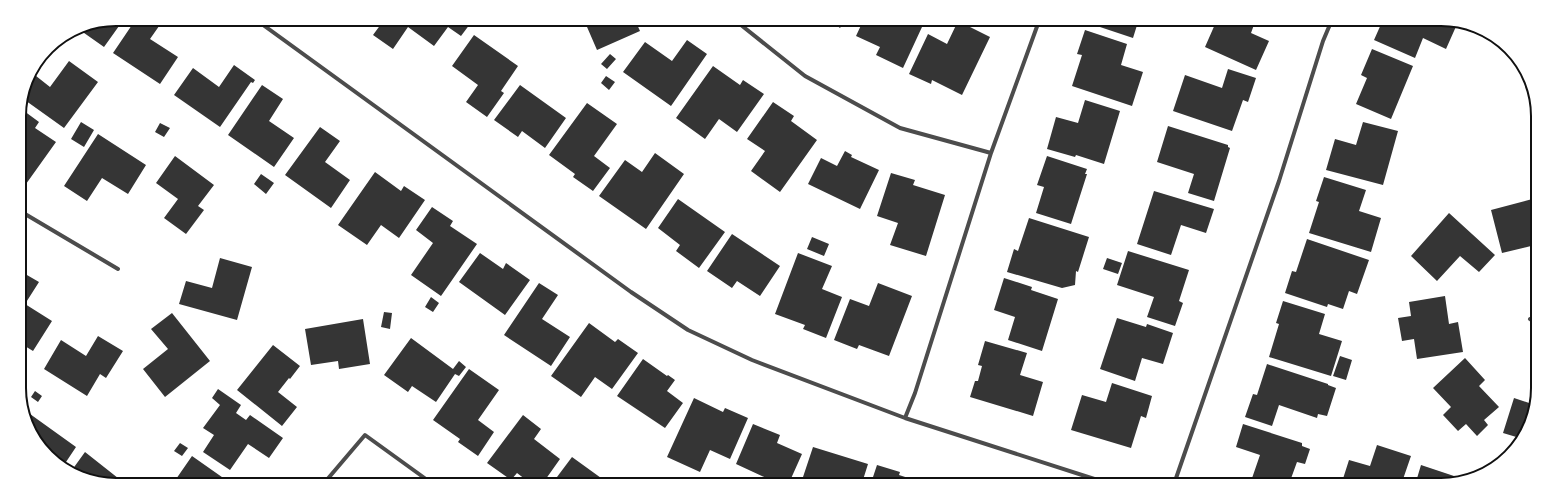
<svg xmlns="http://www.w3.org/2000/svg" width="1557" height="504" viewBox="0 0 1557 504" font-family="'Titillium Web',sans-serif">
<rect width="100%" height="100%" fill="#fff"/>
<path fill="#353535" d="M116,19H124L104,47L77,28Z
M136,19H164L150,39L178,57L160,84L113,53Z
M384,20H473L461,36L448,27L434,46L408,27L393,49L373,35Z
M584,20H635L640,31L597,50Z
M831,21H845L840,28Z
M863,21H909L922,27L903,68L876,55L880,47L856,36Z
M958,21L990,37L962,95L932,80L931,84L909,74L928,34L947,44Z
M1092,21L1138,22L1133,38L1091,24Z
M1216,22H1255L1251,33L1269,41L1256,70L1205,47Z
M1382,22H1458L1446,49L1423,38L1415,58L1374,40Z
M1085,30L1127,44L1121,65L1143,72L1132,106L1072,86L1082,55L1077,54Z
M474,35L518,66L501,91L504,93L487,117L466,102L478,85L452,66Z
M687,40L707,54L671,106L623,72L645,42L672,61Z
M1372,49L1413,66L1391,119L1356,104L1367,78L1361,75Z
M1510,50L1514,52L1519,64L1513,63L1514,52H1510Z
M610,54L616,59L607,69L601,64Z
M69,61L98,82L64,128L22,98L27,79L31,72L50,87Z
M234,65L255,80L253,83L251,82L220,127L174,95L193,68L219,87Z
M713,66L740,85L743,80L764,94L737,132L719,119L705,139L676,118Z
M1228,69L1256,78L1248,102L1243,100L1232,131L1173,111L1185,75L1222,88Z
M606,76L615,82L609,90L601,83Z
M262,85L283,99L269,121L294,138L274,167L228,135Z
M520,85L566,118L545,148L522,131L518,137L494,120Z
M1085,100L1120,111L1104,164L1076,155L1075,157L1047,149L1056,117L1078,123Z
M773,102L794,116L791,121L817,140L780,192L751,171L765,151L747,139Z
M587,103L617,124L594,156L610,168L593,191L573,177L575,174L549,155Z
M20,108L39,122L35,128L56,142L26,184L20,180Z
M81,122L94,130L84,147L71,139Z
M1363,122L1398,131L1383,185L1326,170L1335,139L1356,145Z
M160,123L170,128L164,137L155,132Z
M1168,126L1228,145V147L1230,148L1214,201L1188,193L1194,174L1157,162Z
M320,127L340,141L325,162L350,180L331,208L285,175Z
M98,134L146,165L128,194L102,178L87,201L64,186Z
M845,151L852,155L851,157L879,170L860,209L808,184L821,158L837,166Z
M655,153L684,174L646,229L599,196L625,160L642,172Z
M175,156L214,185L198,206L204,210L186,234L164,218L178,199L156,183Z
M1047,156L1087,169L1085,174H1087L1071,224L1036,213L1044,187L1037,185Z
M375,172L401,191L404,186L425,200L399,238L381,225L367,245L338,225Z
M891,173L915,180L913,185L945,195L926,256L890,245L898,223L877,216Z
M261,174L274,183L266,194L254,184Z
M1324,177L1366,190L1359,211L1381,218L1371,252L1309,233L1319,202L1316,201Z
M1154,191L1214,209L1206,233L1181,225L1171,255L1137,244Z
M1536,198L1535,245L1502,253L1491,210Z
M678,199L725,232L699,268L676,251L680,245L658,228Z
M432,207L453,221L450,226L477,244L441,296L411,275L433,243L416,230Z
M1449,213L1495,255L1479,272L1460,256L1437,281L1411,256Z
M1029,218L1089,237L1078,272L1076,271L1075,285L1062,288L1007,272L1014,249L1018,251Z
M732,234L780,266L760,296L737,281L732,288L707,271Z
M812,237L829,244L824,256L807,249Z
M1307,239L1369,260L1357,294L1349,291L1343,309L1328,304L1327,307L1285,293L1292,271L1296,272Z
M1128,251L1189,270L1179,301L1183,303L1175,326L1147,317L1154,297L1117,285Z
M480,253L503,269L506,263L530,280L505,315L459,282Z
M798,253L832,266L822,289L842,297L826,338L803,329L805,325L775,314Z
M220,258L252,267L237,320L179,304L186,281L212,288Z
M1107,258L1122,263L1118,274L1103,269Z
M20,271L39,282L25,304L52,321L33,351L20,343Z
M1004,278L1032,287L1031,290L1058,299L1042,351L1008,340L1015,317L994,310Z
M539,283L558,295L542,319L570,337L551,366L504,335Z
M878,283L912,296L889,356L859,345L857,349L834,340L850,299L869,306Z
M1445,296L1449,324L1458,322L1463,352L1417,359L1414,339L1402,341L1398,318L1411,316L1409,302Z
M431,297L439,303L433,312L425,307Z
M1283,301L1325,314L1319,334L1342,341L1331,376L1269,357L1279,324L1276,323Z
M384,312L392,313L390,329L381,327Z
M172,313L210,361L165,397L143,369L168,349L151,329Z
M1117,318L1146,327L1147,324L1173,333L1163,364L1142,358L1135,381L1100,369Z
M363,319L370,364L339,369L338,361L311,365L305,329Z
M589,323L615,342L618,339L638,353L612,389L595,377L581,397L551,376Z
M98,336L123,351L106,378L100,374L87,396L44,369L61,340L86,356Z
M411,338L453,369L459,361L466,367L459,376L455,374L436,402L412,386L408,392L384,375Z
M985,341L1027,353L1020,375L1043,382L1033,416L970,397L975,381H978L982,366L978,365Z
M273,345L300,366L290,379L289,378L278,392L297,407L282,426L237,390Z
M1340,356L1352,360L1346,380L1333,376Z
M1465,358L1485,380L1479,386L1499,407L1484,420L1488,425L1477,436L1466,424L1458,431L1443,415L1451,407L1433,388Z
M643,359L667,376L668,375L675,380L667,391L683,403L665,428L617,396Z
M1267,364L1328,384V385L1336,388L1327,416L1318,414L1317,418L1279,405L1272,426L1245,417L1253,394L1257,395Z
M469,369L499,390L478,420L494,432L478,456L458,442L460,439L433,420Z
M1112,383L1152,396L1146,418L1141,416L1131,448L1071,430L1082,395L1106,402Z
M218,389L241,405L236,413L246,420L250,415L283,438L269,458L248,444L230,470L203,452L214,435L203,428L220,405L212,398Z
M35,391L42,396L38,402L31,397Z
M694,398L723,412L725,408L748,418L730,459L710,450L700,472L667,457Z
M1514,398L1535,405V413L1523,439L1503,433Z
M30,414L76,447L64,465L43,452L27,418Z
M523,415L541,429L534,439L560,459L543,483H530L517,473L511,480L487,463Z
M753,424L780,435L777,443L802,454L789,483H777L736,464Z
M1243,424L1302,443V446L1310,449L1305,464L1297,462L1289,484H1250L1260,455L1236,447Z
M180,443L188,448L182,456L174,451Z
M1377,445L1411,456L1401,485H1341L1349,460L1370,466Z
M813,447L868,464L862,483H801Z
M85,452L123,482H91L72,470Z
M192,456L229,482H174Z
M572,457L608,483H556L554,481Z
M877,465L900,472L899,475L927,484L871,483Z
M1421,465L1463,479L1447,485H1415Z"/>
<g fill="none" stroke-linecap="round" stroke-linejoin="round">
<path stroke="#4c4c4c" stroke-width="4" d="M255,19L631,292L688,330L752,360L905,418L1110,484
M736,21L805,76L900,128L991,153
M20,211L118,269
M1530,319L1535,322
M905,418L915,393L991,153L1039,21
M325,482L365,435L430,482
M1174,484L1279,181L1323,41L1331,22"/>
</g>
<path d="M0 0H1557V504H0ZM116 26H1441A90 90 0 0 1 1531 116V388A90 90 0 0 1 1441 478H116A90 90 0 0 1 26 388V116A90 90 0 0 1 116 26Z" fill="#fff" fill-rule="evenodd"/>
<path fill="none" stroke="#111" stroke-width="2" d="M116 26H1441A90 90 0 0 1 1531 116V388A90 90 0 0 1 1441 478H116A90 90 0 0 1 26 388V116A90 90 0 0 1 116 26Z"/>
</svg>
